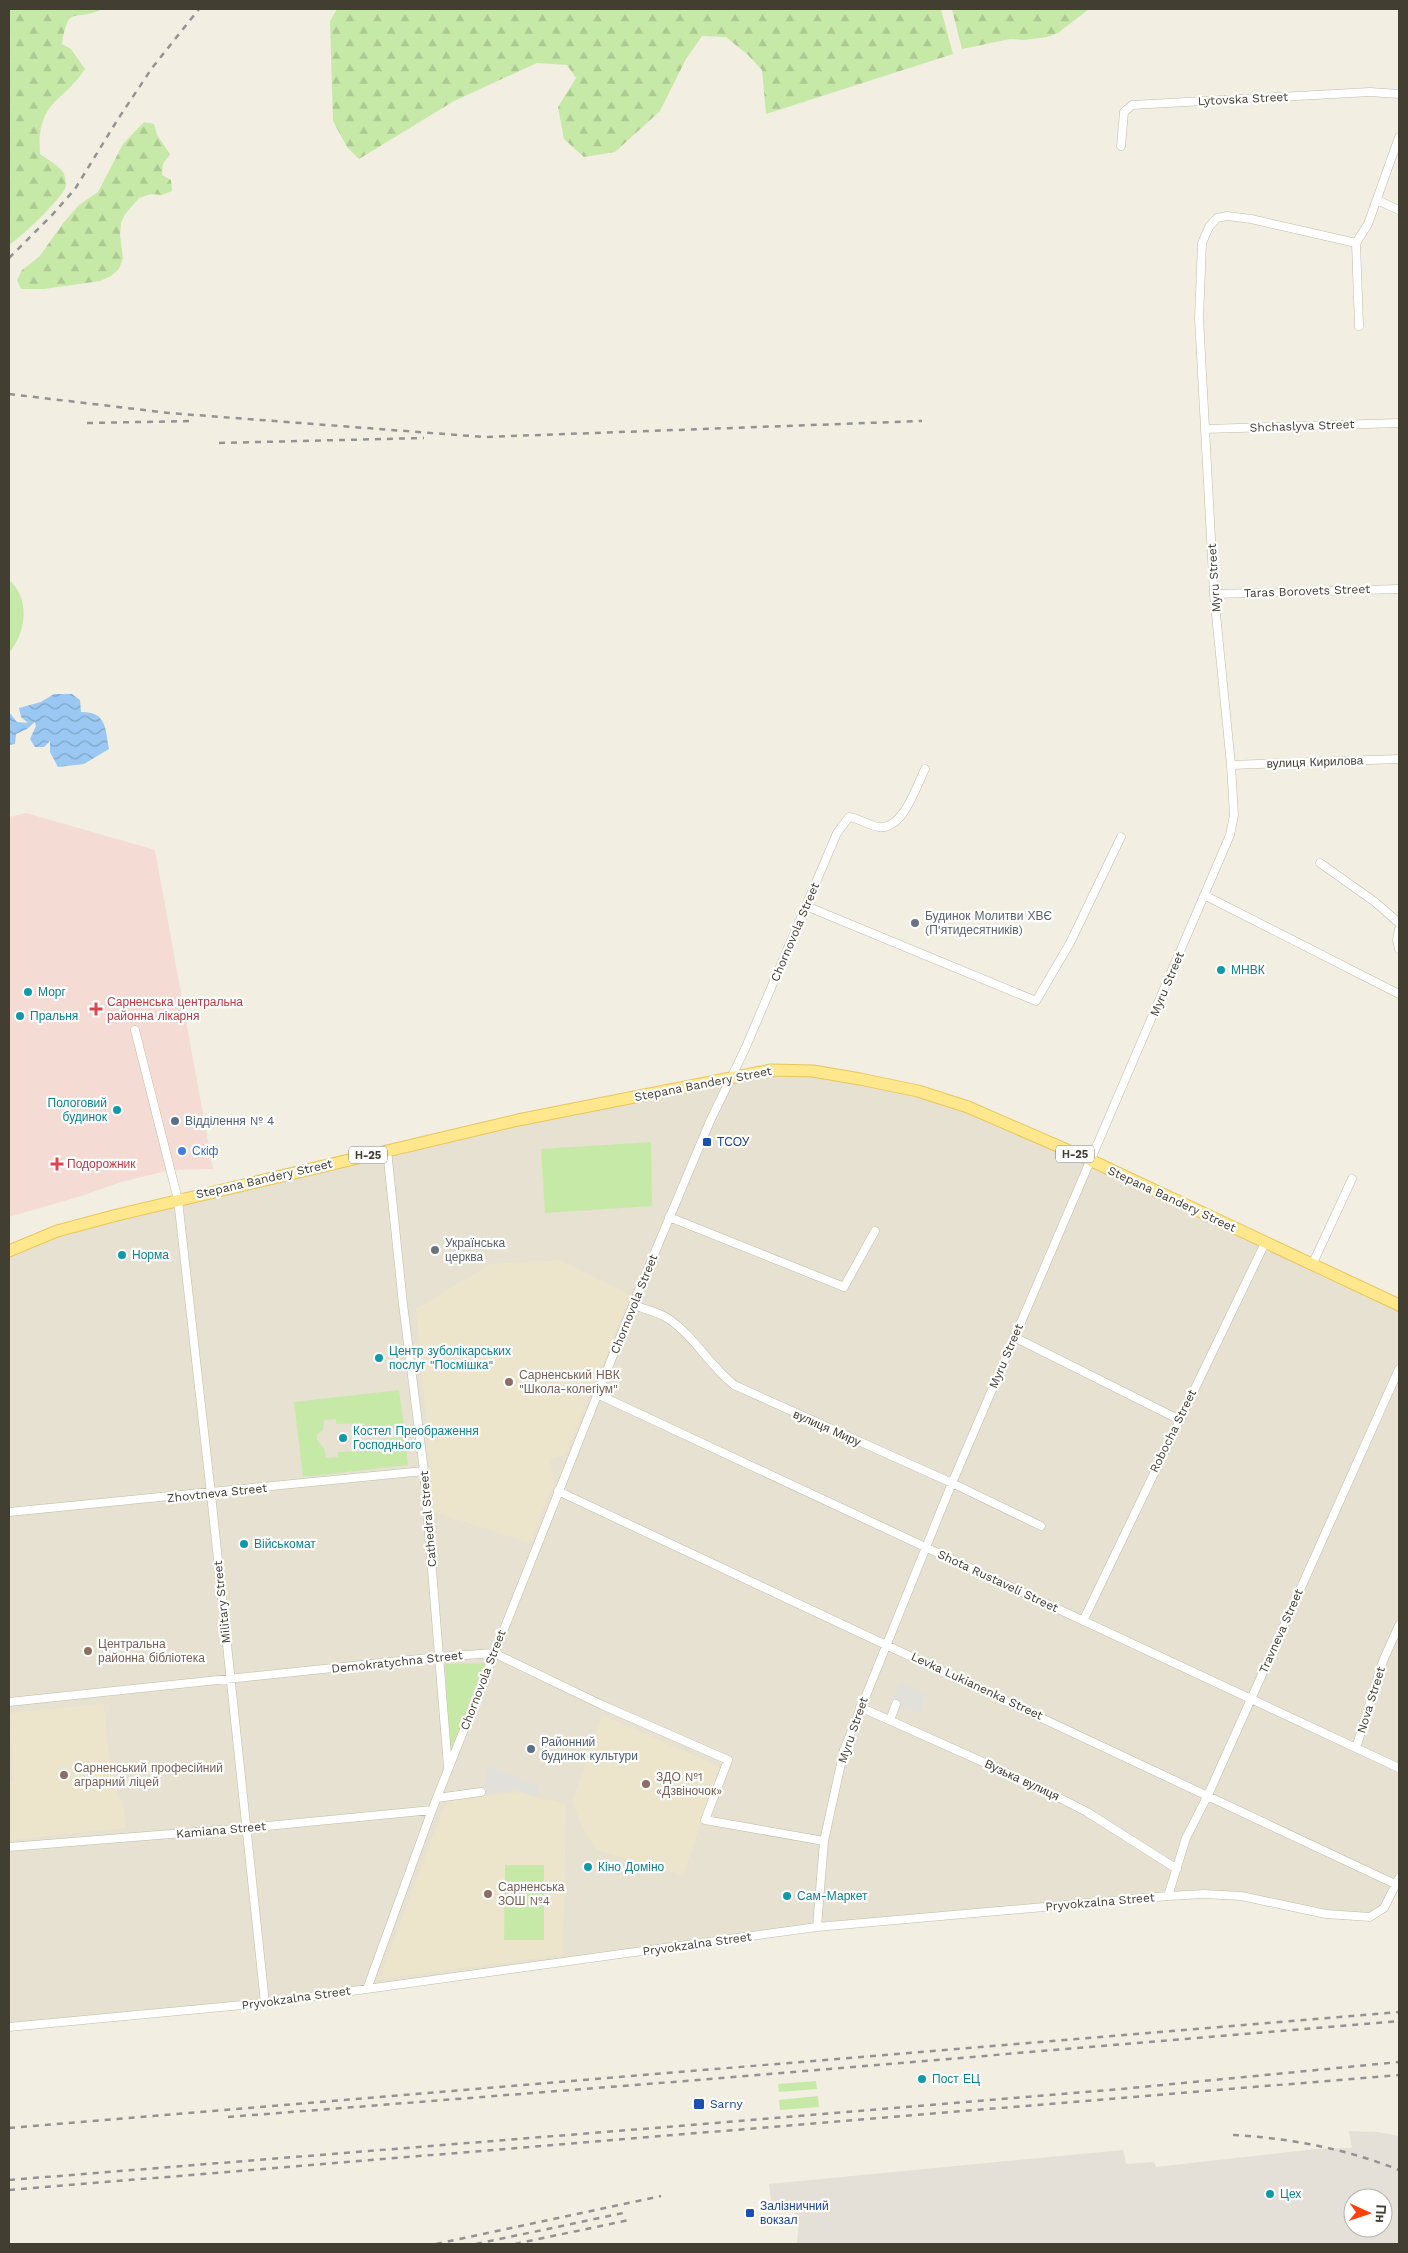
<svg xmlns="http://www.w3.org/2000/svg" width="1408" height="2253" viewBox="0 0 1408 2253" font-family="'Work Sans',sans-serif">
<defs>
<pattern id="forest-firs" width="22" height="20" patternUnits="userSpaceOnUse" patternTransform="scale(1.25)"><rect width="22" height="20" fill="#c7e9a8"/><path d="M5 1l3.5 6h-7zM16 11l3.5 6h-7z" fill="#acc991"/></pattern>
<pattern id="water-waves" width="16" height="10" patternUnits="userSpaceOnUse" patternTransform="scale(1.25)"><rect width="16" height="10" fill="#9ac8f3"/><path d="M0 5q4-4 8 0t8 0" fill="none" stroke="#7fa4c5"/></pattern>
</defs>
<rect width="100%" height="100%" fill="#f2eee2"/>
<path fill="#e6e1d0" d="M813,1071L968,1107L1399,1305V1878L1379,1912L1357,1917L1241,1896L1204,1894L817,1927L367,1989L9,2027V1251L57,1231L732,1077Z"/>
<path fill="#e4dfd7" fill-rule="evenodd" d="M1349,2131L1378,2132L1399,2136V2244H797L799,2220L792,2209L778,2210L771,2200L769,2184L1123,2150L1126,2164L1154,2162L1156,2167L1316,2149L1352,2148ZM1353,2198H1383V2228H1353Z"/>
<path fill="#ece5cb" d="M560,1260L631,1295L565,1455L550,1459L554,1483L530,1543L434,1512L416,1309L490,1264Z
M104,1704L110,1767L114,1766L118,1799H123L126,1828L9,1840V1783L14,1782L9,1713Z
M602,1715L720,1767L683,1876L597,1850L583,1829L572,1802Z
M516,1792L566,1804L563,1955L379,1979L446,1802Z"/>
<path fill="#f4dbd4" d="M26,813L155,850L213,1169L170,1170L121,1182L81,1196L9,1217V817Z"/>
<path fill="#c7e9a8" d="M9,580C31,599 26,633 9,653Z
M651,1142L652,1206L545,1213L541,1149Z
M399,1390L404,1426L372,1431L363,1423L336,1424V1419L324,1420L323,1430L317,1435V1440L324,1448L326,1458L338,1457V1452L363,1451L370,1448L373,1440L405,1437L408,1465L303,1477L294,1402Z
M486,1663L450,1754L445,1664Z
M505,1865H544V1940H504Z
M816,2081L817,2089L779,2092L778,2084Z
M818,2096L819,2107L780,2110L779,2100Z"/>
<path fill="url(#forest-firs)" d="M9,9H102C75,23 69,2 62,44L71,49L85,69C61,105 37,100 40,154C48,160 59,165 64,174C65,177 66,183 66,186C63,198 20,238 9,245Z
M337,9H941L953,54L766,114L762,70L748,55L726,37L702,36L686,59L660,111L615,152L584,157L564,139L558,107L576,78L567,65L537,63L454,101L359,159L347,147L333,121L330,21Z
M952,9H1089L1058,33L1047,37L1024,40L1010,39L962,49Z
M144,122L154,124L157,135L170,154L163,164L162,175L171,180L172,191L162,195L151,194L139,198L125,214L121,223L120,235L123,258L119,269L111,276L100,281L44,289H21L17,280L22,270L39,257L64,222L79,205L98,192L123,144Z"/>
<path fill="#e2e0db" d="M900,1682L927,1694L918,1714L892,1702Z
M489,1766L540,1786L538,1796L517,1790L480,1794Z"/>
<path fill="url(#water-waves)" d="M54,694H72L80,700L81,712C107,712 105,728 109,749L84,764L58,767L50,752V741L44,747H35L30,739L36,726L35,722L27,729L16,734L15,744L9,745V712L17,722L28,723L21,717L19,708L41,702Z"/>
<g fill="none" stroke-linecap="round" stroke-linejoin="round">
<g stroke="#c0baa7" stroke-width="9">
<path id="minor" d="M1121,146L1124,112L1132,105L1370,92L1399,94
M1377,200L1399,210
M1356,243L1368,224L1399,137
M1205,429L1399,423
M1214,594L1399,589
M1231,765L1399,759
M1320,863L1375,902L1399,923
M1204,895L1399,994
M806,906L1036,1001L1070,943L1121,837
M1399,929L1397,940L1399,949
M135,1030L178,1200L211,1494L265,2003
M387,1150L403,1304L424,1471L448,1767
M669,1217L844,1287L875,1231
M1312,1265L1352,1179
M633,1305C644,1309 659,1312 669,1319C695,1337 708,1364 734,1385L952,1483L1041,1526
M1014,1337L1178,1419
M597,1394L1399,1768
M558,1491L1395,1884
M9,1512L424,1471
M1083,1621L1265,1243
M9,1702L438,1657L494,1653L602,1705L728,1760L705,1820L824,1841
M860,1707L1032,1784L1087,1812L1177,1869
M890,1720L896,1704
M1356,1748L1383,1661L1399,1625
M437,1798L481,1792
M9,1847L246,1828L432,1810
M1168,1896L1186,1838L1208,1795L1399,1369
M817,1927L824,1841L844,1750L952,1483L1230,835L1234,815L1231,765L1214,594L1199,318L1202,243L1209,227L1217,218L1227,216L1251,219L1356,243L1359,326
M367,1989L432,1810L639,1290L711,1119L745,1049L837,833L849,817C859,818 869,826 879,827C903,830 916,787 925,769
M9,2027L265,2003L817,1927L1168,1896L1204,1894L1241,1896L1326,1914L1370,1917L1384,1908L1399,1878"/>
</g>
<g stroke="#e8c75a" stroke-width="13">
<path id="primary" d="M9,1251L57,1231L117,1215L518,1120L771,1070L813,1071L860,1079L918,1091L968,1107L1090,1160L1399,1305"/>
</g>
<use href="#minor" stroke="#fff" stroke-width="8"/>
<use href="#primary" stroke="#ffe78e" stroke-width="11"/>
<path stroke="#939393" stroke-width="2.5" stroke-dasharray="6 6" stroke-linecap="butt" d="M9,258L53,214L75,189L118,119L152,68L199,9
M9,394L169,413L484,437L922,421
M87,423L195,421
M219,443L424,438
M228,2117L698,2080L1399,2021
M9,2128L1399,2012
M1233,2135C1289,2138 1347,2149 1399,2170
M9,2180L716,2123L1121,2089L1399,2062
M9,2190L1399,2075
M436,2244L661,2196
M476,2244L628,2212
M515,2244L629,2220"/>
</g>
<g fill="#6b7280" stroke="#fff" stroke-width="2">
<circle cx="915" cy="923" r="5"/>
<circle cx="435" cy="1250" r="5"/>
</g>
<g fill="#0f9aa8" stroke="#fff" stroke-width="2">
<circle cx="1221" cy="970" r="5"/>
<circle cx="28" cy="992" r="5"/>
<circle cx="20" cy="1016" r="5"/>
<circle cx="117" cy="1110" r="5"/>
<circle cx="122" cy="1255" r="5"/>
<circle cx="379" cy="1358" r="5"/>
<circle cx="343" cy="1438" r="5"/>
<circle cx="244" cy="1544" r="5"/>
<circle cx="588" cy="1867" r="5"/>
<circle cx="787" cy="1896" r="5"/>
<circle cx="922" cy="2079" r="5"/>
<circle cx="1270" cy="2194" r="5"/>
</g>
<g fill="#e0444e" stroke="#fff" stroke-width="2">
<path d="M93.5 1001.5h5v5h5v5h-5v5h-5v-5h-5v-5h5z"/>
<path d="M54.5 1156.5h5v5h5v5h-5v5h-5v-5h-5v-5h5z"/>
</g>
<g fill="#5c6f8a" stroke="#fff" stroke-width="2">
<circle cx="175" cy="1121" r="5"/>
<circle cx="531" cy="1749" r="5"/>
</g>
<g fill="#1a4fb4" stroke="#fff" stroke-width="2">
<rect x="702" y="1137" width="10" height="10" rx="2.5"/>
<rect x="693" y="2098" width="12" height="12" rx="2.5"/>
<rect x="745" y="2208" width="10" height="10" rx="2.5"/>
</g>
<circle fill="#3f7fe0" stroke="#fff" stroke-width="2" cx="182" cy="1151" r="5"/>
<g fill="#8d6e63" stroke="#fff" stroke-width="2">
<circle cx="509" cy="1382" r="5"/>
<circle cx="88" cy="1651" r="5"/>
<circle cx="64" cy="1775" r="5"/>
<circle cx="646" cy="1784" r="5"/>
<circle cx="488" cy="1894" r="5"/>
</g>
<g text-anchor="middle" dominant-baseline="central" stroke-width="4.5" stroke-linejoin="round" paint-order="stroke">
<g fill="#fff" stroke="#7b7870" stroke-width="1">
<rect x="1056" y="1145.5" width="38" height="17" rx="4"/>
<rect x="349" y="1146.5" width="38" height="17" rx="4"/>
</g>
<g font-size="11" font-weight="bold" fill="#433e32">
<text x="1075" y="1154">Н-25</text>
<text x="368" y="1155">Н-25</text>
</g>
<g font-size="12" fill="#433e32" stroke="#fff">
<text transform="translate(1243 99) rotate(-3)">Lytovska Street</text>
<text transform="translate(1302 426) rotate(-2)">Shchaslyva Street</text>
<text transform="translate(1214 578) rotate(-94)">Myru Street</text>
<text transform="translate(1307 591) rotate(-2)">Taras Borovets Street</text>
<text transform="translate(1315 762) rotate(-2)">вулиця Кирилова</text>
<text transform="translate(795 932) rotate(-67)">Chornovola Street</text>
<text transform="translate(1167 984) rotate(-67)">Myru Street</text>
<text transform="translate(703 1084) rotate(-11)">Stepana Bandery Street</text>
<text transform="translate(264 1179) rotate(-13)">Stepana Bandery Street</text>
<text transform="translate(1172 1199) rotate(25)">Stepana Bandery Street</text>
<text transform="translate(634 1304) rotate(-68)">Chornovola Street</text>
<text transform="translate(1006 1356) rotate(-67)">Myru Street</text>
<text transform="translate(827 1428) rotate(24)">вулиця Миру</text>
<text transform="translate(1173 1431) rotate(-64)">Robocha Street</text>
<text transform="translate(217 1493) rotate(-6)">Zhovtneva Street</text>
<text transform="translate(428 1519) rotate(-95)">Cathedral Street</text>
<text transform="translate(998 1581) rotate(25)">Shota Rustaveli Street</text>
<text transform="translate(222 1602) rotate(-96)">Military Street</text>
<text transform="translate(1281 1631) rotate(-66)">Travneva Street</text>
<text transform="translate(397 1662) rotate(-6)">Demokratychna Street</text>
<text transform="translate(483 1680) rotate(-69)">Chornovola Street</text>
<text transform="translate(977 1686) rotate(25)">Levka Lukianenka Street</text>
<text transform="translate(1371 1700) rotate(-73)">Nova Street</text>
<text transform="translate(853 1730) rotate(-71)">Myru Street</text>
<text transform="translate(1022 1780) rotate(25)">Вузька вулиця</text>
<text transform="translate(221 1830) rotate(-5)">Kamiana Street</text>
<text transform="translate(1100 1902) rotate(-5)">Pryvokzalna Street</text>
<text transform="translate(697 1944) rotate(-8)">Pryvokzalna Street</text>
<text transform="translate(296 1998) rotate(-8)">Pryvokzalna Street</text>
</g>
<g font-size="12" fill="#5b616d" stroke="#fff" text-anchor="start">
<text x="925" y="916">Будинок Молитви ХВЄ<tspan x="925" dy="14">(П'ятидесятників)</tspan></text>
<text x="445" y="1243">Українська<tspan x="445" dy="14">церква</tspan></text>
</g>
<g font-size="12" fill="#0d838f" stroke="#fff" text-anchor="start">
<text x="1231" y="970">МНВК</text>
<text x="38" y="992">Морг</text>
<text x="30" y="1016">Пральня</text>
<text x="107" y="1103" text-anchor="end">Пологовий<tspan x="107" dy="14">будинок</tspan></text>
<text x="132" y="1255">Норма</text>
<text x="389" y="1351">Центр зуболікарських<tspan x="389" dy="14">послуг "Посмішка"</tspan></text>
<text x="353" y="1431">Костел Преображення<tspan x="353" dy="14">Господнього</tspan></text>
<text x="254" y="1544">Військомат</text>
<text x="598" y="1867">Кіно Доміно</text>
<text x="797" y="1896">Сам-Маркет</text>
<text x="932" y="2079">Пост ЕЦ</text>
<text x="1280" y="2194">Цех</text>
</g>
<g font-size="12" fill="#be3a42" stroke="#fff" text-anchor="start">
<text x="107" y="1002">Сарненська центральна<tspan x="107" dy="14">районна лікарня</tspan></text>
<text x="67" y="1164">Подорожник</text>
</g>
<g font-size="12" fill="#4e5e75" stroke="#fff" text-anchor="start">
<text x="185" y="1121">Відділення № 4</text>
<text x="541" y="1742">Районний<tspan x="541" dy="14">будинок культури</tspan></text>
</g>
<g font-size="12" fill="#164399" stroke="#fff" text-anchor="start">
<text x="717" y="1142">ТСОУ</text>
<text x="710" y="2104">Sarny</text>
<text x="760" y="2206">Залізничний<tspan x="760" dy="14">вокзал</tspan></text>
</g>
<g font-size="12" fill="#366cbe" stroke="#fff" text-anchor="start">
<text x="192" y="1151">Скіф</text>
</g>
<g font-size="12" fill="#785e54" stroke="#fff" text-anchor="start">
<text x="519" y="1375">Сарненський НВК<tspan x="519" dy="14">"Школа-колегіум"</tspan></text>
<text x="98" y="1644">Центральна<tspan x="98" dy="14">районна бібліотека</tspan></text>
<text x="74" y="1768">Сарненський професійний<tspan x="74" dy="14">аграрний ліцей</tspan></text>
<text x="656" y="1777">ЗДО №1<tspan x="656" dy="14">«Дзвіночок»</tspan></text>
<text x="498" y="1887">Сарненська<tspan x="498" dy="14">ЗОШ №4</tspan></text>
</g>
</g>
<rect width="1408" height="2253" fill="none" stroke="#433e32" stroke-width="20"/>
<g transform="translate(1368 2213) rotate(93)"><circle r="24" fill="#ffffff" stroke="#b4b2ad"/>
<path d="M0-4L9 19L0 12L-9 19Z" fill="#ff410c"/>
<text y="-8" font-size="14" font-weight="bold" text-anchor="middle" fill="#433e32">Пн</text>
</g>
</svg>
